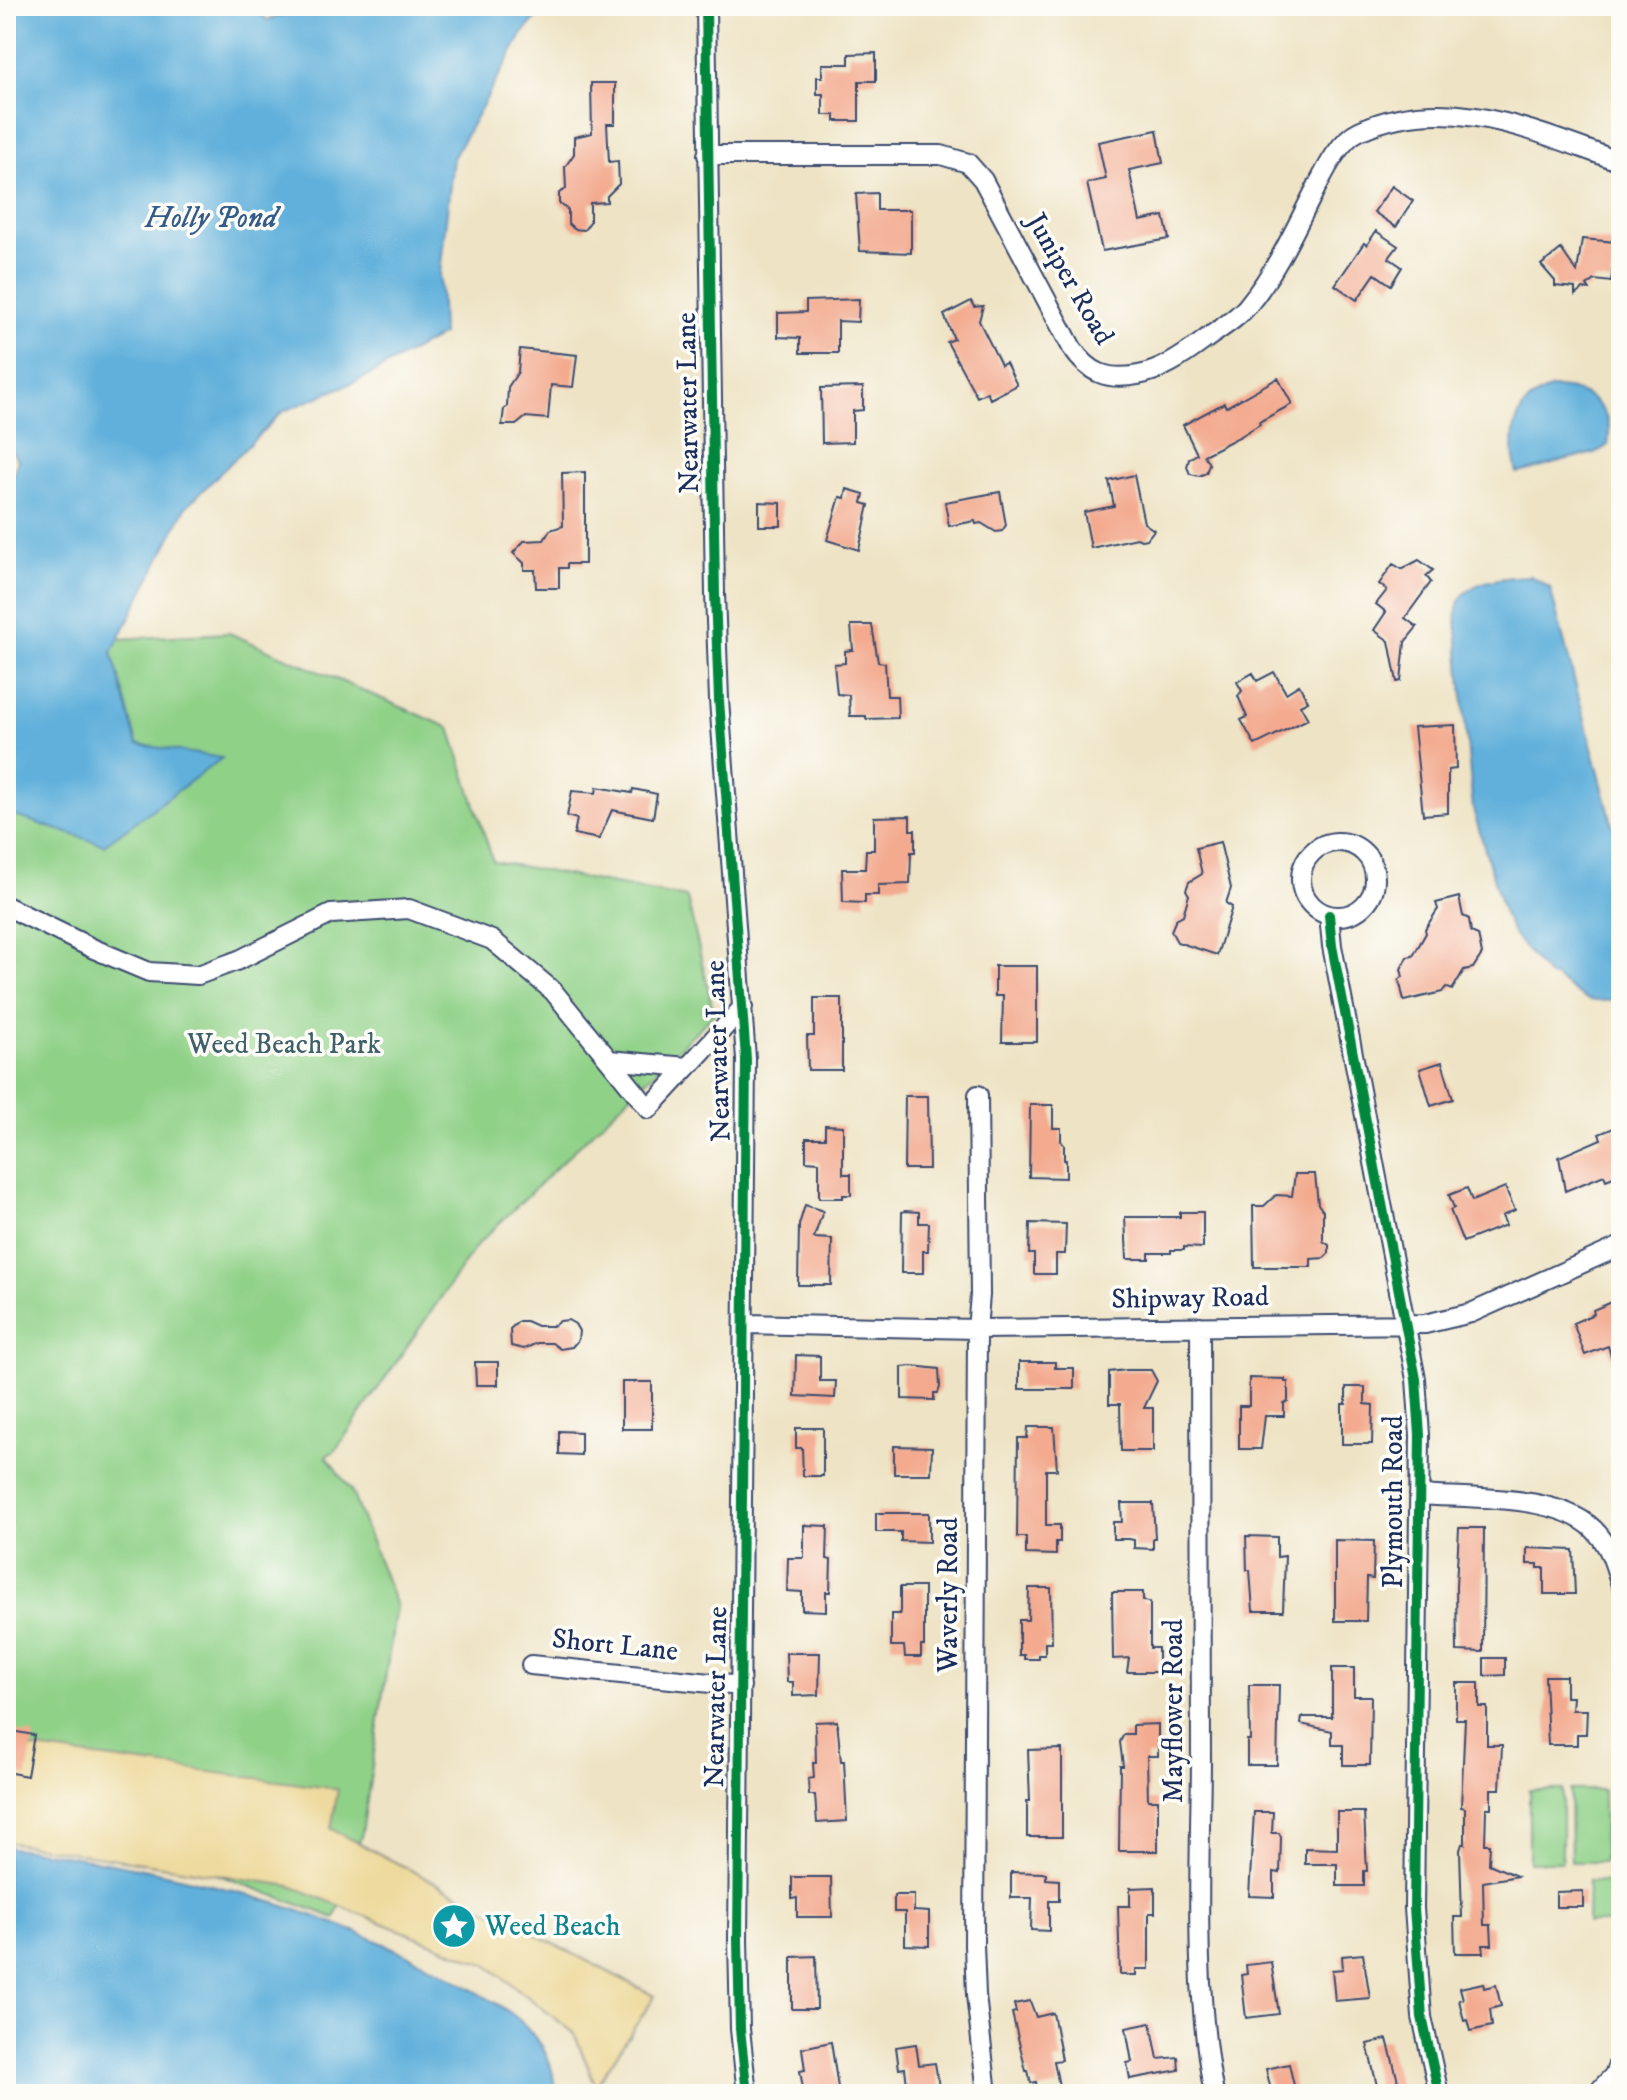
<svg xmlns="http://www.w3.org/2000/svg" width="1627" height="2100" viewBox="0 0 1627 2100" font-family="'IM FELL DW Pica',serif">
<rect width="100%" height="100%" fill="#fdfcf7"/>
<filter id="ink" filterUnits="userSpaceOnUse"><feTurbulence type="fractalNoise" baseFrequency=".0125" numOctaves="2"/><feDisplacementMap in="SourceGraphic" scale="16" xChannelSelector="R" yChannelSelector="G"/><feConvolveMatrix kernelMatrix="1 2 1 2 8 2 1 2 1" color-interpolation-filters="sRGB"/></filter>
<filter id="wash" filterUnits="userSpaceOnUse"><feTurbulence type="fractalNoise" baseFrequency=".006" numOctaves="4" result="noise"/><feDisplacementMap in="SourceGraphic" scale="32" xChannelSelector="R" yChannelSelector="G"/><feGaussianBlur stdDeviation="1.8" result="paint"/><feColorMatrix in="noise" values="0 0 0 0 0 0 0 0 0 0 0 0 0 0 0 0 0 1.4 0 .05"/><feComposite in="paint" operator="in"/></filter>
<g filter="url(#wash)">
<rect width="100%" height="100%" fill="#eee3c4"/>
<path fill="#90d188" stroke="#568073" stroke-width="2" d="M229,633L450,728L493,861L687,898L714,1014L477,1245L335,1451L326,1456L351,1490L396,1606L362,1833L335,1918L200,1868L6,1837V645Z
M1529,1790H1562V1862H1529Z
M1570,1790H1603L1604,1862H1571Z
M1588,1881L1610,1882V1923H1587Z"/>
<path fill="#eeda9e" stroke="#84847e" stroke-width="2" d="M6,1745L338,1789L331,1829L655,1996L596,2086L574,2033L487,1965L291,1886L6,1842Z"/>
<path fill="#61b0db" stroke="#3e709c" stroke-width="2" d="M6,6H252L267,20L301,10L303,6H546L523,33L453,158L440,273L442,335L366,377L282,412L186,507L112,652L137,744L222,758L104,845L6,813V674L17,637L6,620V498L18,460L6,443Z
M1553,388C1587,388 1615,408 1608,445C1594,457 1578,455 1560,461C1546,467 1532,470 1517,473C1508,437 1513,400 1553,388Z
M1531,576L1550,588L1621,857V997C1584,1008 1582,995 1554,977L1548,976L1514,936L1504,914L1473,809L1457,630C1457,623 1456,616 1457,609C1462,579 1507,577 1531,576Z
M6,1847C161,1866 329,1906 465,1985C484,1996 517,2014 530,2031C547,2051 553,2065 555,2091L554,2094H6Z"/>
<g id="blocks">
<path fill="#f3aa8f" d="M876,53V81H859V121H835V115H823V94H817V77H822V64H849V54Z
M591,83H615V124H607L609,162L618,161L619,184L607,196V202L590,203V222L584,230L574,229L568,223V210L559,203V193L566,189L565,167L574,154V137L592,133Z
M1157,130L1163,163L1129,170L1140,221L1164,216L1169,239L1102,251L1087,183L1106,179L1098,142Z
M1392,186L1413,201L1396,227L1374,212Z
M877,193V210H911V253L860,251L856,194Z
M1376,231L1398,246L1389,258L1402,267L1391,285L1375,274L1357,300L1335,285L1364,243L1367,245Z
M1582,239L1616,242L1611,282L1595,280L1587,286L1590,290L1583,289L1575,295V288L1555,286V281L1541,265L1561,249L1577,272Z
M859,299L858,322L838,321V353H800V338L778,337V313L806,312V301Z
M971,301L974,307L983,306L979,321L1001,365L1006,363L1017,385L990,399L987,392L977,397L947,342L954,339L944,315Z
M520,349L577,355L573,387L551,385L548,419L526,417L516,425H502L504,409L507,407L508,387L518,372Z
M1278,378L1292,404L1259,422L1260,424L1241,436L1204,455L1209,464L1206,473L1199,476L1190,474L1187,467L1189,459L1197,454L1183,425L1224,403L1226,407Z
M863,387V410L853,411V442L822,443L821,388Z
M585,472V564H567V568H559V588H536L535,570H524V563L513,553L524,541L544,540L550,530L563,526L562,473Z
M1134,475L1144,523L1154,530L1147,539L1141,540L1137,538L1091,548L1084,512L1114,506L1109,481Z
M847,489L864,494L862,503L869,505L859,550L827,540L840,497L845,498Z
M1000,492L1006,525L1002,531L996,532L981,523L976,524L975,521L949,526L945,502Z
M759,502L781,503V526H759Z
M1419,560L1433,570L1426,576L1431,582L1405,618L1417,627L1405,642L1401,681L1397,682L1389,641L1374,630L1386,612L1376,604L1387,590L1379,584L1393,564L1402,569Z
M851,625H872L878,662L885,663L887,696H897L898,718L866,719V716H850L849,695L837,694L834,664L845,663V651L853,650Z
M1274,672L1286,693L1299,685L1308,701L1300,705L1308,719L1255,745L1241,720L1247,717L1238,696L1242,691L1237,682L1253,673L1257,681Z
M1455,725L1456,769L1448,770V813L1423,815L1414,727Z
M597,787L632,793L633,789L657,794L653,818L612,810L599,839L574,834L577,819L567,816L572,791L596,793Z
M910,816V830H915V852H911L910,884L878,885V895H865V903L843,902L842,869H865L866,850H874V817Z
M1220,842L1231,888L1226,903L1232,907L1217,955L1177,942L1171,931L1176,919L1183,915L1189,895L1186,890L1189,882L1202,874L1196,848Z
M1459,897L1463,916L1469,919L1471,932L1478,935L1482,954L1473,968L1464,970L1452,990L1446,987L1442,992L1404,1001L1399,979L1403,977L1401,969L1407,957L1413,956L1426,933L1425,929L1438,909L1436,903Z
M995,966H1037V1042H1002L1003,996H995Z
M814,998H842V1070H808L807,1036H814Z
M1442,1062L1453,1099L1431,1106L1420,1069Z
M905,1096H928L929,1169H904Z
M1030,1105H1053V1128H1061V1141L1064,1145V1160H1066V1178L1029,1177Z
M825,1125L843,1126V1174H851V1195H843V1198H819V1162L806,1161V1138H825Z
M1621,1125V1174L1606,1180L1604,1175L1565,1191L1559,1157L1601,1139L1599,1134Z
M1295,1174H1315L1318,1204L1323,1211V1241L1329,1245V1253L1324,1258L1311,1259V1267H1254L1253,1206H1264L1276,1195L1292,1196Z
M1505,1187L1515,1210L1502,1216L1506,1225L1463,1242L1450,1210L1454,1208L1449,1195L1467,1188L1472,1201Z
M805,1205L823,1211L814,1238L832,1239L831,1285H798L799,1225Z
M905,1211L919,1212V1223H929L928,1251H923V1273H901L902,1212Z
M1180,1212H1203V1248L1184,1247V1250H1171V1253H1149V1259H1127L1125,1217H1180Z
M1030,1223L1066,1224L1065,1254H1056V1274H1034V1254H1029Z
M1621,1298V1376H1617L1608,1346L1585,1355L1573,1323L1594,1314L1593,1310Z
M568,1320L575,1324L579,1331L578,1340L572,1347L560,1349L552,1343H537L524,1349L511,1346L510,1329L519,1321H526L537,1326H553L560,1321Z
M796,1355L820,1356V1381H836L835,1398L795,1396Z
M475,1362H498V1385H476Z
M1019,1362H1055V1368H1074V1389H1019Z
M912,1366L939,1369L940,1387L938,1393H934V1400L902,1399V1367Z
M1127,1370H1151L1157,1381L1144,1408H1153V1451H1121L1120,1404H1109V1372Z
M1249,1378L1285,1379V1382H1288V1401L1284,1403V1416H1265L1261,1449H1239V1406H1249Z
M622,1382H652V1429H622Z
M1346,1387H1365V1404L1373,1405L1372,1444H1342V1404H1346Z
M1028,1427H1054L1057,1470H1046V1525H1060V1542H1056V1555L1026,1554V1537H1017L1018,1438H1027Z
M796,1428H823V1476H803L802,1448H796Z
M559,1431L581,1432V1455L559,1454Z
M894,1446L932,1447L931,1474H894Z
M1121,1503H1153L1155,1538H1153V1549L1134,1548V1540L1129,1539H1113V1522H1122Z
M876,1513H929V1542L901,1541V1532H876Z
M804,1525L828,1526L827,1559L831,1560L830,1592H826V1611L802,1610V1592L787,1591L788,1558H804Z
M1459,1528H1484L1483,1652L1457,1651L1456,1586Z
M1246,1536L1277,1537V1557L1285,1556L1283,1611H1253L1250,1570H1247Z
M1335,1540L1374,1541L1373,1579L1367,1578L1366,1621H1335Z
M1527,1548L1573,1550L1575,1594H1544V1568H1538V1564H1527Z
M900,1587H924V1646H921V1657H905L904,1646H891V1614H900Z
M1029,1588H1051L1052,1643H1045V1655H1039V1659H1024V1655H1019V1620H1028Z
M1112,1592H1143V1601L1150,1602V1648H1158V1672H1127L1129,1658L1113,1659Z
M786,1653H820L819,1695L793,1696V1682H787Z
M1484,1658H1505V1675L1484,1676Z
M1332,1668H1354V1696H1371L1370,1765H1343V1745H1332V1731L1301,1724L1302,1717H1332Z
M1545,1676H1566V1697H1573L1572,1710H1587L1586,1734H1577V1745H1548Z
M1456,1683H1479V1707H1487V1745H1502L1500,1789H1491V1808H1486L1485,1844H1490L1489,1864L1517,1876L1483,1882L1484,1925H1491L1492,1945H1483L1484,1953H1455L1454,1917H1462L1460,1850L1462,1844H1465V1808L1461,1807L1465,1719H1456Z
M1249,1685H1279L1277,1765H1247V1740H1250Z
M837,1721L841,1761H844L847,1821L817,1823L815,1795H809L808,1779L814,1778L813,1763H816L815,1722Z
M1158,1724V1756H1147L1148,1800H1158V1851H1119L1120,1766H1123L1120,1742L1124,1734H1133V1725Z
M6,1730L34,1735L27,1776L6,1772Z
M1062,1749V1837H1027V1801H1030L1028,1750Z
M1254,1812H1273L1272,1833H1279L1281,1837L1280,1873L1274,1872V1897L1249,1896Z
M1337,1812H1364L1367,1871H1364V1886H1337V1864H1305V1848L1337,1849Z
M1011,1872L1042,1873L1046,1874V1879L1059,1880V1901H1049V1931L1031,1930L1032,1898H1011Z
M792,1877H831L832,1917H797V1898L792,1899Z
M1155,1887V1913H1149V1969H1136V1975H1120L1118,1906H1130V1888Z
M1583,1891V1907H1556V1892Z
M894,1895H914V1911L929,1912V1946L905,1945V1912H894Z
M1363,1954L1370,1998L1335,2001L1332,1970L1343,1969L1342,1956Z
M816,1956L817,2009H792V1957Z
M1271,1962L1279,2014L1246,2018L1241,1975L1247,1974L1246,1965Z
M1483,1983L1484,1988L1496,1985L1501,2006L1490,2009L1492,2026L1470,2031L1467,2020L1464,2021L1459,2000L1463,1999L1460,1988Z
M1030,2001L1036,2017L1053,2013L1062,2060L1054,2061L1059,2086L1037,2090L1036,2082L1031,2083L1028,2071H1026L1012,2013L1016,2012L1014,2004Z
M1151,2023L1158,2059L1178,2057L1179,2070L1130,2079L1127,2063L1132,2062L1126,2028Z
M1387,2039L1399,2085V2094H1379L1367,2044Z
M831,2042L839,2094H804L800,2071L805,2070L802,2048Z
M916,2044L919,2065L935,2063L940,2092L908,2094L905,2068L899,2069L896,2047Z
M1289,2064L1296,2094H1272L1266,2069Z"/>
</g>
</g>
<g filter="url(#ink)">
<use href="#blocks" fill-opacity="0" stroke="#3b4a6d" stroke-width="2"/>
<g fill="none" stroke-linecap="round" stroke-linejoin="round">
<g stroke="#3b4a6d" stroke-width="22">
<path id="minor" d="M706,6L715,594L719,700L746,1059L738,1940L740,2029L747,2094
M707,155H941L968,163L983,180L1072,348C1089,373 1107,381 1138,375C1161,371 1183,356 1202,342C1217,330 1238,319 1249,304C1276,271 1294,231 1313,194C1323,175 1339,140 1359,131C1448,90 1535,132 1621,162
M1301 879a37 37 0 1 1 74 0a37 37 0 1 1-74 0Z
M6,906L94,949L149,972L198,975L239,960L331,914L409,909L492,940L553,991L649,1109L743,1007
M1329,915L1332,946L1416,1379L1420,1435L1414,1908L1422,2017L1439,2094
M609,1060L687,1067
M978,1095L980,1295L977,1329L974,1945L976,1995L987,2094
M745,1324L977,1329L1425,1324L1471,1313L1621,1246
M1200,1326C1200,1472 1201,1617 1201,1762C1200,1874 1193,1984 1214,2094
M1419,1495C1469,1499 1565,1493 1598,1534C1611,1549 1615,1566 1621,1585
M531,1665L741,1686
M1596,2094L1614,2075L1621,2057"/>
</g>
<use href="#minor" stroke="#fff" stroke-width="18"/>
<g stroke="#fdfcf7" stroke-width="15">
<path id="cycleway" d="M706,6L715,594L719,700L746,1059L738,1940L740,2029L747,2094
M1329,915L1332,946L1416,1379L1420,1435L1414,1908L1422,2017L1439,2094"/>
</g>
<use href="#cycleway" stroke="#00873e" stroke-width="10"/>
</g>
</g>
<defs>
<g id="sight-disc" transform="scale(2.3)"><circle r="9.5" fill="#0f9aa8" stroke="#fdfcf7"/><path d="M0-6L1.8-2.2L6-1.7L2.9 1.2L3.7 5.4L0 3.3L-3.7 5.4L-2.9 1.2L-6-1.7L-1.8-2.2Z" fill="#fff"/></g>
</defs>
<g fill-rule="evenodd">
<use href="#sight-disc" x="454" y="1926"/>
</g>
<g text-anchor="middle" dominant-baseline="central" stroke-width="7" stroke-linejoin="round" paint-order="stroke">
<g font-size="28" fill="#1b2f5e" stroke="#fdfcf7">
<text transform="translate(1070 279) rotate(60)">Juniper Road</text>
<text transform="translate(688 403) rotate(-91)">Nearwater Lane</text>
<text transform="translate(718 1051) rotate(-92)">Nearwater Lane</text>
<text transform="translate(1190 1298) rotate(-1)">Shipway Road</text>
<text transform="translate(1393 1502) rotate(-90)">Plymouth Road</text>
<text transform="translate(948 1595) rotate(-90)">Waverly Road</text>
<text transform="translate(615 1645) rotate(6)">Short Lane</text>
<text transform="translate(716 1697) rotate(-89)">Nearwater Lane</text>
<text transform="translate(1173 1711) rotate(-90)">Mayflower Road</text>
</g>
<g font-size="28" fill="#3e606b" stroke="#fdfcf7">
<text x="284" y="1044">Weed Beach Park</text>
</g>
<g font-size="28" fill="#0d838f" stroke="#fdfcf7" text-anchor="start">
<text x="485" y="1926">Weed Beach</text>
</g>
<g font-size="30" font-style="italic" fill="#345c8a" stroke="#fdfcf7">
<text x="211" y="218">Holly Pond</text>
</g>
</g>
<rect width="1627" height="2100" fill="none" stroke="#fdfcf7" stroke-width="32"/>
</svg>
